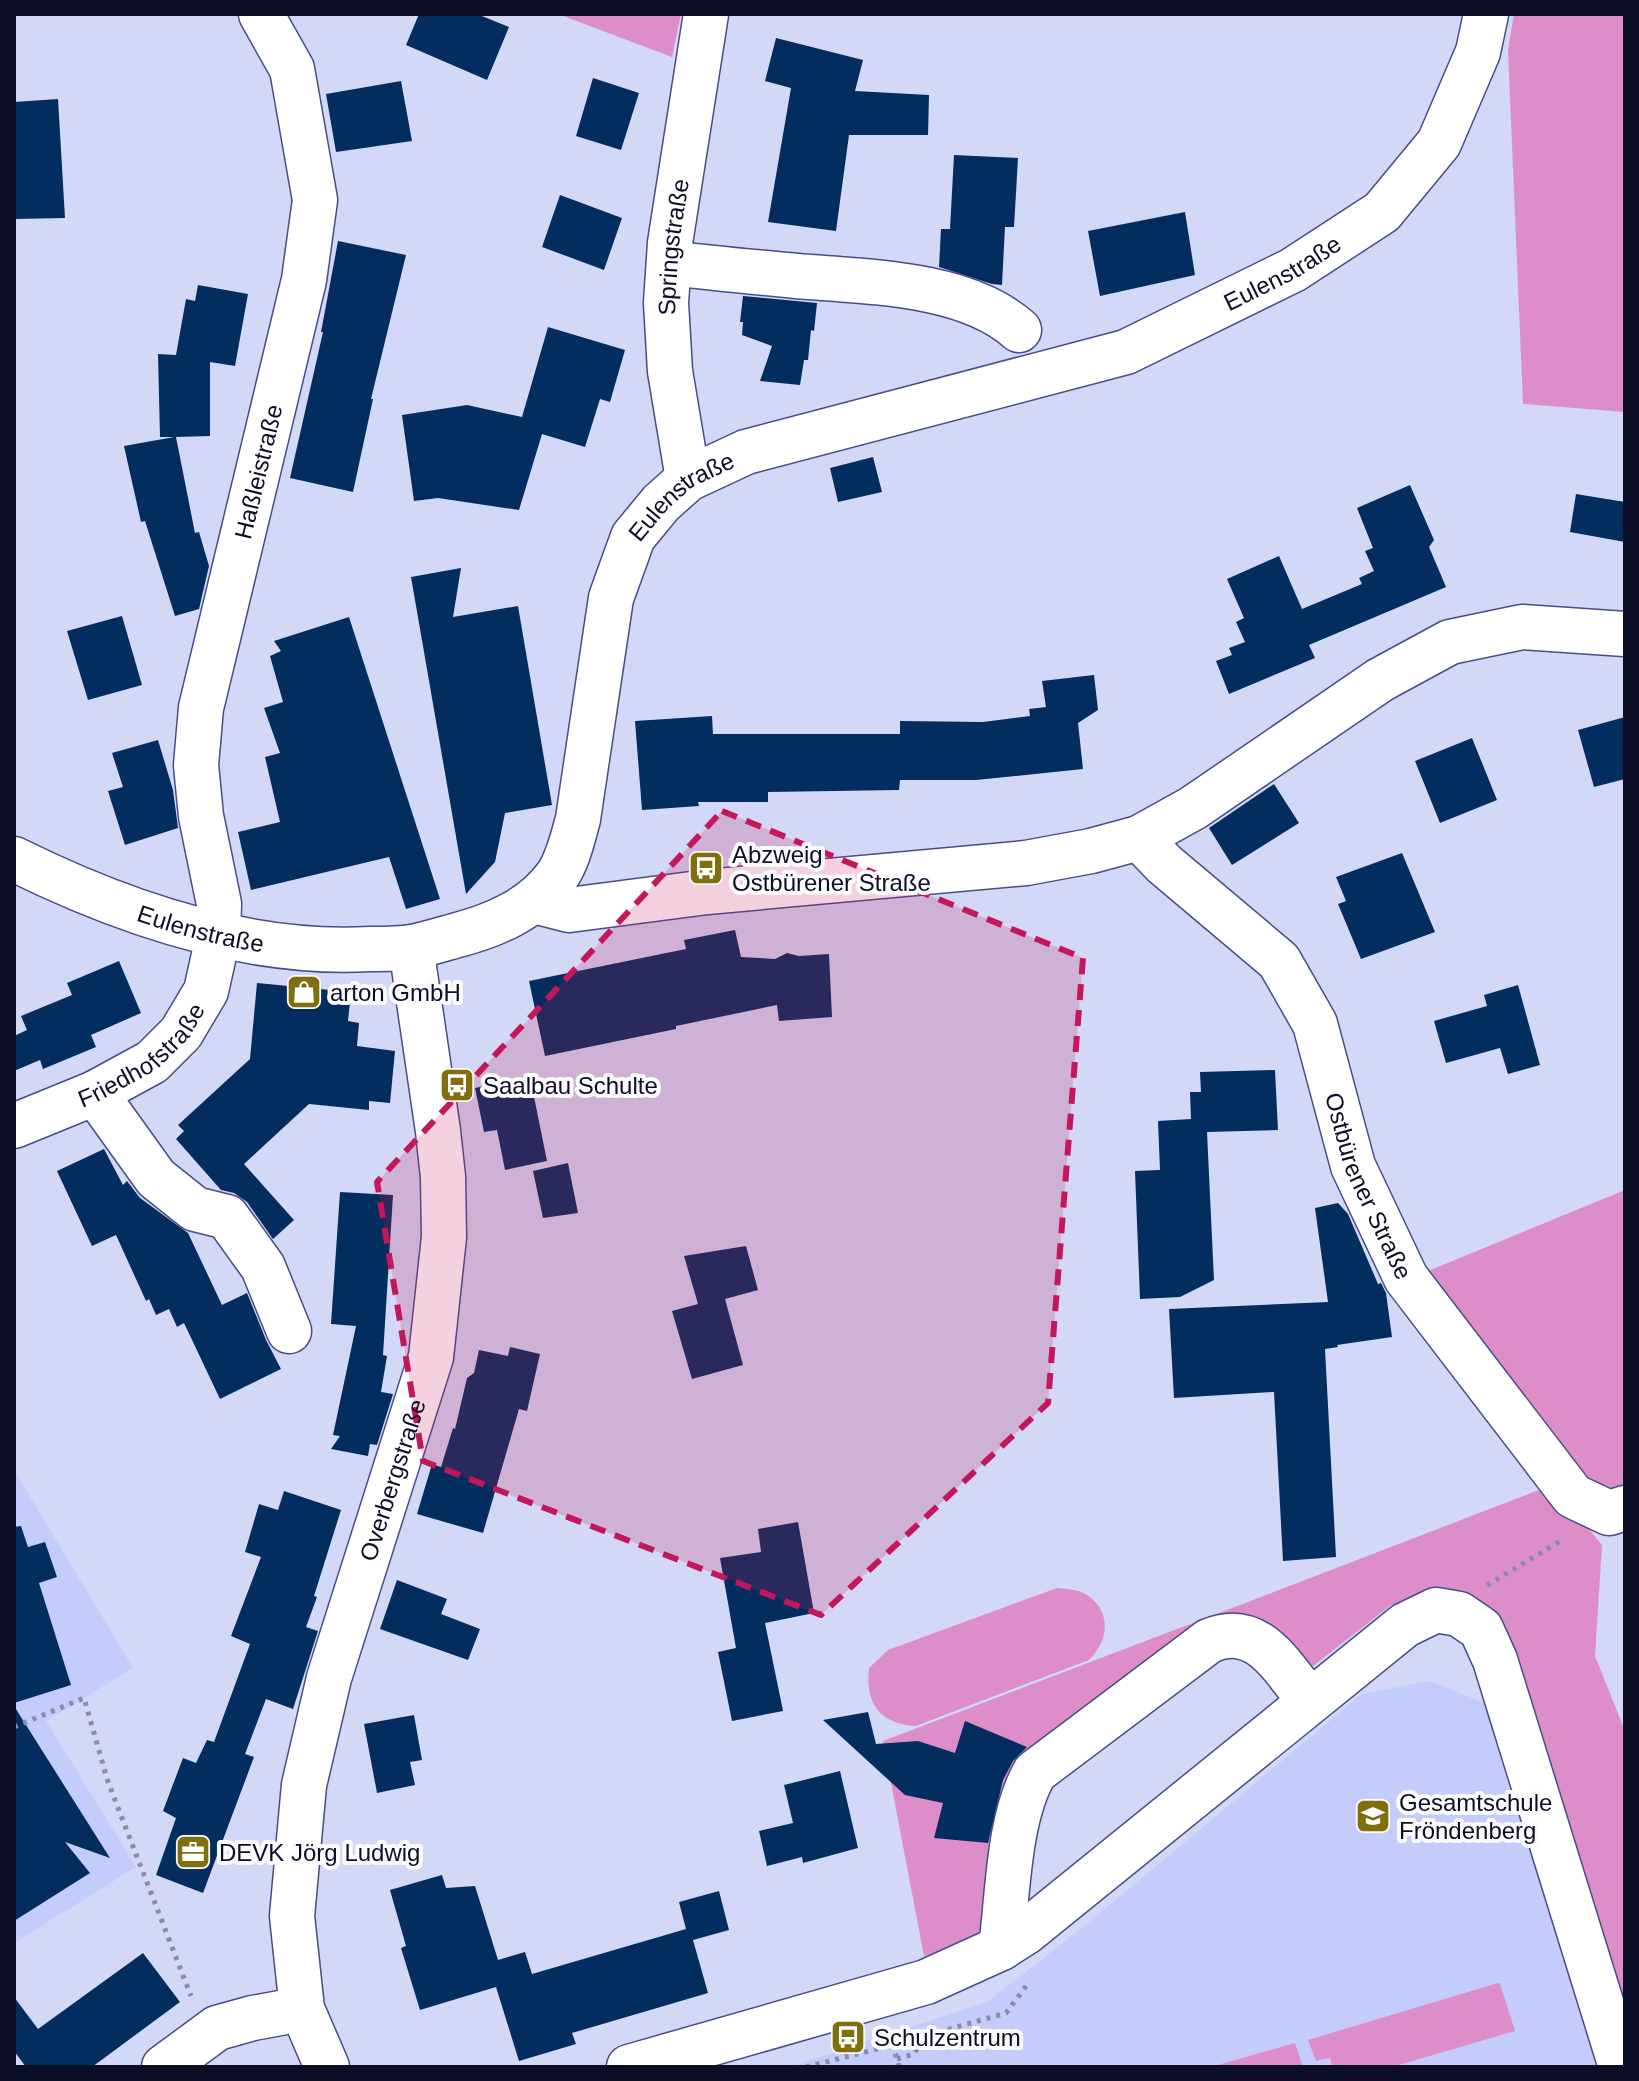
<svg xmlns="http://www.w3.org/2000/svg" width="1639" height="2081" viewBox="0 0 1639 2081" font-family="Arial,sans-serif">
<rect width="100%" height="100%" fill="#d2d8f5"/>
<path fill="#c4ccfb" d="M14,1470L133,1668L46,1721L136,1867L14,1943Z
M1429,1681L1498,1708L1607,2067H789L987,2002L1087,1924L1362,1694Z"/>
<path fill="#dd8ec9" d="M558,14H681L672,57Z
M1514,14H1625V412L1523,404L1508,50Z
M1625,1190V1502L1583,1493L1411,1278Z
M1552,1485L1602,1545L1595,1656L1625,1731V2051L1511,1663L1430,1594L1391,1605L1308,1670L1247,1616L1214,1615Z
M1057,1588C1067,1589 1078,1589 1087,1595C1112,1612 1109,1641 1089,1660L916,1726C880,1724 865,1704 869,1668L888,1650Z
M1214,1615L1057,1733L990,1930L962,1949L924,1956L883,1741Z
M1498,1983L1500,1984L1515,2031L1392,2067H1332L1330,2058L1316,2061L1308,2040Z
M1295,2043L1303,2067H1211Z"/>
<path fill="#042d5f" d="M419,14H477L509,27L487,80L406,45Z
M776,38L863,60L855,91L929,95L928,135H849L836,231L768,222L791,88L765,81Z
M593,78L639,93L621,150L576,136Z
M401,81L412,141L336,152L326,94Z
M58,99L65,218L14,219V102Z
M954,155L1018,158L1014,227H1005L1002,285L992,284L939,267L941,229H950Z
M560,195L622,218L604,270L542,247Z
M1185,212L1195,275L1100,296L1088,231Z
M338,241L406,255L371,399H373L353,492L290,478L323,332H321Z
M198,285L248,294L235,366L210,362V436L176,437L195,533L199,532L209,566L199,609L175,616L145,521L141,522L124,446L174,437H160L158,354L176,355L186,299L195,301Z
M743,296L817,303L814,331L811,330L808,360H804L800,385L760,381L772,346L742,335L743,322H740Z
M548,327L625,350L610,402L600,399L585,447L542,434L519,510L438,498L414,501L402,415L467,405L522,417Z
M873,457L882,492L838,502L830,468Z
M1410,485L1434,540L1429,547L1446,587L1309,645L1315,658L1229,694L1216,661L1232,655L1229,648L1245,642L1236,622L1244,618L1227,579L1279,556L1302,609L1362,584L1359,578L1374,571L1365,551L1373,548L1357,508Z
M1576,494L1625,502V542L1570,532Z
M461,568L453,617L518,606L552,805L505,813L495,862L466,894L411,577Z
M122,616L142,685L88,700L67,631Z
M349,617L440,899L406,909L389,857L251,890L238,832L280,822L265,757L280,753L264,708L283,702L270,656L281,651L274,641Z
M1094,675L1098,710L1078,723L1083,769L976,780H900L899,790L768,792V802H698L699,806L642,810L635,721L712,716L713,734H900V721L983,722L1030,716L1029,709L1046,707L1042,681Z
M1625,717V779L1594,787L1578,730Z
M1472,738L1497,800L1440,823L1415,761Z
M158,740L173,790L178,828L125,845L108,791L123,787L112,753Z
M1274,784L1299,823L1232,865L1209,828Z
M1402,853L1435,932L1361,959L1338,904L1346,901L1336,877Z
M735,930L741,957L775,959L787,953L799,956L829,954L832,1017L779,1021L777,1005L676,1026V1029L545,1056L529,981L686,949L684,940Z
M119,961L141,1013L91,1035L96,1047L43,1069L40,1060L14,1071V1036L27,1030L21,1016L72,995L67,983Z
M257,983L351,992L348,1021L359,1023L357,1046L395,1051L390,1103L369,1101V1110L309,1104L244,1164L294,1220L273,1239L247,1202L234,1193L221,1190L176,1139L184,1131L178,1125L250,1059Z
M1518,985L1540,1065L1508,1074L1500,1048L1446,1063L1434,1021L1487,1006L1484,995Z
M1275,1070L1278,1130L1207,1132L1214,1280L1180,1297L1140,1299L1135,1171L1160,1170L1158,1121L1191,1119L1190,1092H1201L1200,1072Z
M530,1077L547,1161L505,1170L497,1130L484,1132L475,1088Z
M104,1149L123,1185L127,1181L140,1198L188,1233L222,1305L247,1293L266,1340L281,1369L220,1399L184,1323L177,1327L169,1309L156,1315L149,1299L146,1301L116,1235L92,1246L57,1171Z
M568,1163L578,1213L543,1218L533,1171Z
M340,1192L393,1195L383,1355L387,1356L381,1392L393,1394L377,1445L370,1444L368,1456L331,1449L340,1436L333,1435L356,1326L331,1324Z
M1338,1203L1348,1214L1378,1284L1381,1283L1386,1293L1392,1337L1337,1345L1338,1347L1325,1349L1336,1557L1283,1561L1274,1392L1174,1398L1169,1309L1328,1302L1315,1208Z
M746,1246L758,1290L725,1299L743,1365L692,1379L672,1311L698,1304L684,1256Z
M510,1347L540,1354L527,1411L519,1409L483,1533L417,1514L432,1464L441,1467L453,1428L455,1429L467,1378L474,1373L479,1350L508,1356Z
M284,1491L341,1510L314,1596L317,1597L306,1627L318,1631L293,1709L266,1699L245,1754L254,1757L203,1893L156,1875L176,1818L163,1811L183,1758L196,1763L207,1740L214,1742L250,1644L231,1636L261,1557L245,1552L259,1504L278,1510Z
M798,1522L814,1613L765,1623L783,1711L732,1721L718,1652L736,1648L720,1558L761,1552L758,1529Z
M21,1526L28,1547L45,1542L57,1577L39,1583L71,1685L14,1703V1527Z
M397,1580L447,1599L441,1614L480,1629L468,1660L380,1629Z
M14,1706L110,1858L65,1842L90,1873L14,1921Z
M868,1712L876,1744L918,1741L955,1753L965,1721L1027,1747L1013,1761L1003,1780L988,1843L934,1838L943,1803L905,1795L823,1720Z
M414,1715L422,1760L410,1762L415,1785L377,1793L364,1724Z
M840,1771L858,1848L803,1863L802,1857L767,1866L759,1831L793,1823L784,1785Z
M442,1875L446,1888L475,1886L498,1960L525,1952L532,1974L686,1929L679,1902L719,1891L729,1930L693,1940L708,1993L572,2033L576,2044L519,2061L496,1987L420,2010L401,1948L406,1946L390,1890Z
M143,1953L180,2002L92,2067H26L14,2051V1997L38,2029Z"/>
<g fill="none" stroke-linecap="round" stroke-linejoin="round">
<g stroke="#464d8a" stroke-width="47">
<g id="minor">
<path d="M669,263C711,268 754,272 797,276C866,282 965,282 1019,330"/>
<path id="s1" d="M688,479L670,371L666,303L670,243L706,14"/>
<path id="s2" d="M1139,838L1164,864L1279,961L1315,1024L1353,1166L1406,1278L1573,1496L1609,1513L1625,1508"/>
<path d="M534,901L569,910L707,892L1026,863L1091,851L1139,838L1193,808L1380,680L1450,642L1522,627L1625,634"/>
<path d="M95,1093L156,1178L195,1209L227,1217L263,1267L289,1331"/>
<path id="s3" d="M14,1126L95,1093L152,1062L181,1033L206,991L218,937L219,904L201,816L196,765L201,708L304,280L315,200L292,69L261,14"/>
<path d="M1001,1948C1008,1895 1008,1818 1035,1772L1209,1641C1259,1620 1281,1667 1310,1701"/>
<path d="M164,2067L217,2028L253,2018L302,2009"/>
<path id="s4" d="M327,2067L302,2009L292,1916L304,1785L329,1678L431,1357L444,1237L443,1177L438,1131L411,947"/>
<path d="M629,2067L926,1982L1001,1948L1026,1932L1405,1625L1436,1610L1459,1614L1481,1629L1495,1660L1621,2067"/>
</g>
</g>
<g stroke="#464d8a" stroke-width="47">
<g id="major">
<path id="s5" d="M14,859C123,913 247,956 370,949C384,949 399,949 413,947C427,944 440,940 454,936C493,926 532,910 557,876C568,860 573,837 578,819L611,598L633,537L661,503L688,479L746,452L1126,352L1293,270L1382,212L1439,143L1478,52L1486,14"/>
</g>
</g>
<path stroke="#888ca8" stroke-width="5" stroke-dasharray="4 6" stroke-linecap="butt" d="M1487,1585L1564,1539
M14,1727L84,1698L108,1782L191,1996
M897,2059L914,2054L924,2036
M806,2067L893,2045
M899,2067L893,2045L1006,2013L1029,1982"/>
<use href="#minor" stroke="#fff" stroke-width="44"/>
<use href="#major" stroke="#fff" stroke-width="44"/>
</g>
<path fill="#c2185b" fill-opacity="0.2" stroke="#c2185b" stroke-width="6" stroke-dasharray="16 10" stroke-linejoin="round" d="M722,811L1083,958L1048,1403L821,1615L423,1461L377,1182Z"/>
<defs>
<g id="bus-square" transform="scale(1.8)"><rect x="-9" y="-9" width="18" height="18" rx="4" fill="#816e0c" stroke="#fbfbfb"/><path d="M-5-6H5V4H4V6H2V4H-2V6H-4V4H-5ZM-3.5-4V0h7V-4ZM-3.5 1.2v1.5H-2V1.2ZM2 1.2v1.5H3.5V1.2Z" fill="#fff"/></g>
<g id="shop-square" transform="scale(1.8)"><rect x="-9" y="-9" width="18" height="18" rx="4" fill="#816e0c" stroke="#fbfbfb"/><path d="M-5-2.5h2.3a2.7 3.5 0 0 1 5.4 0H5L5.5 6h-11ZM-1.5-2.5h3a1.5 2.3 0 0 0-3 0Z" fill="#fff"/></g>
<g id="school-square" transform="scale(1.8)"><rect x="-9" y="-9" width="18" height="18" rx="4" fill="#816e0c" stroke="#fbfbfb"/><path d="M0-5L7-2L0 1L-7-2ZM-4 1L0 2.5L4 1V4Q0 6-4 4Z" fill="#fff"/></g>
<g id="office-square" transform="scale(1.8)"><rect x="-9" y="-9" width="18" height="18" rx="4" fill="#816e0c" stroke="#fbfbfb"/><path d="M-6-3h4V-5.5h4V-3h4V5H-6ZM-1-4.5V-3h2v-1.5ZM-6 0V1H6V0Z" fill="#fff"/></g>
</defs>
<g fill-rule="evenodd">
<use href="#bus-square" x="706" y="868"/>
<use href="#shop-square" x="304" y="992"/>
<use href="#bus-square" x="457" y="1085"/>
<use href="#school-square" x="1373" y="1816"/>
<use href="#office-square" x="193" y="1852"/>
<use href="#bus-square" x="848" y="2037"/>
</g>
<g text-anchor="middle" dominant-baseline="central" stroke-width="8" stroke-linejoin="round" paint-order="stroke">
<g font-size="24" fill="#0c0e27" stroke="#fbfbfb">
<text stroke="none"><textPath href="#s1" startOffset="234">Springstraße</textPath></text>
<text stroke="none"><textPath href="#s5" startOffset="1640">Eulenstraße</textPath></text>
<text stroke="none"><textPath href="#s3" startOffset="772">Haßleistraße</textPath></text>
<text stroke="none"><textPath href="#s5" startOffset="992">Eulenstraße</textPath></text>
<text stroke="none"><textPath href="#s5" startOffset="200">Eulenstraße</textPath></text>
<text stroke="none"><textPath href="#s3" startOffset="148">Friedhofstraße</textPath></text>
<text stroke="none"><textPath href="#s2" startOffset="430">Ostbürener Straße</textPath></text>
<text stroke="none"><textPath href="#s4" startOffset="606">Overbergstraße</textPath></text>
</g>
<g font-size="24" fill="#0c0e27" stroke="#fbfbfb" text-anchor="start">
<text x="732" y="854">Abzweig<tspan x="732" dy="28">Ostbürener Straße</tspan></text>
<text x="330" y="992">arton GmbH</text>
<text x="483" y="1085">Saalbau Schulte</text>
<text x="1399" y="1802">Gesamtschule<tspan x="1399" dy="28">Fröndenberg</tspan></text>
<text x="219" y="1852">DEVK Jörg Ludwig</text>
<text x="874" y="2037">Schulzentrum</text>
</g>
</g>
<rect width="1639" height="2081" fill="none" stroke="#0c0e27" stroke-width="32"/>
</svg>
